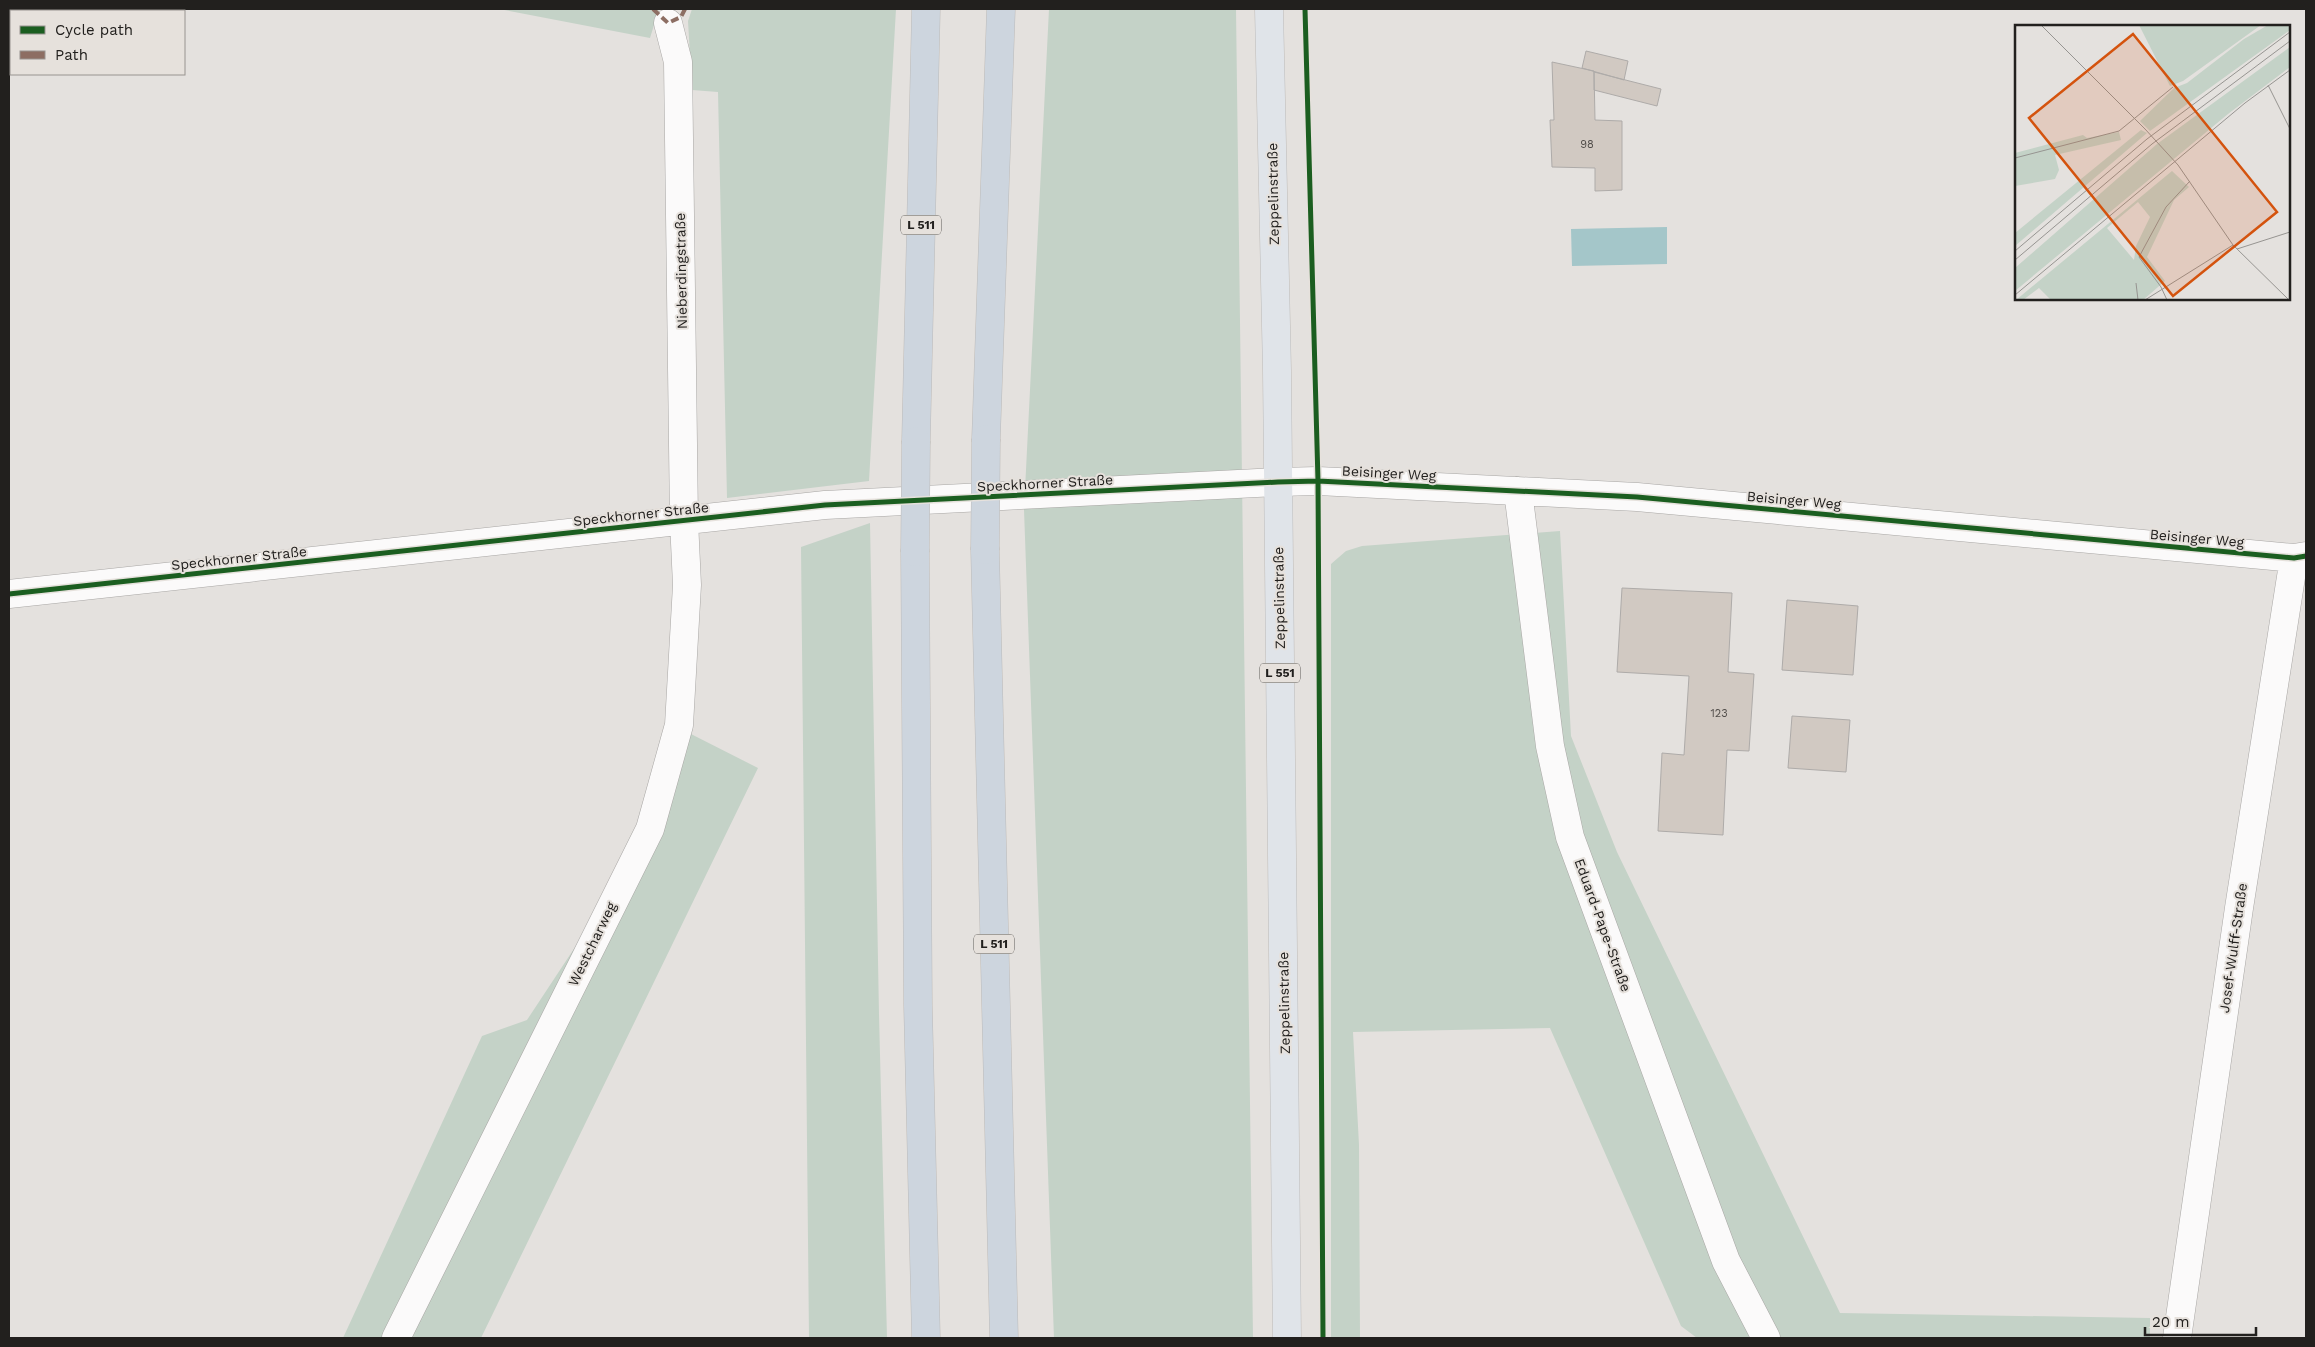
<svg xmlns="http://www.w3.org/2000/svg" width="2315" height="1347" viewBox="0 0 2315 1347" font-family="'Work Sans',sans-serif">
<rect width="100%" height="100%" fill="#e4e1de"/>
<path fill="#c4d2c7" d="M499,9H659L650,38Z
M692,9H896L869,481L727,498L718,92L692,90L688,21Z
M1049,9H1236L1253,1338H1054L1024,510Z
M870,523L879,1014L887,1338H809L801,547Z
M1560,531L1571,736L1617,852L1840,1313L2150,1318V1338H1697L1681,1326L1550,1028L1353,1032L1359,1145L1360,1338H1331V564L1346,551L1362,546Z
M687,732L758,768L481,1338H343L482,1036L527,1020L614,888Z"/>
<path fill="#a4c6c9" d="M1667,227V264L1572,266L1571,229Z"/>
<path fill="#d1c9c2" stroke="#aeaba9" d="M1586,51L1628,61L1624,80L1582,68Z
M1552,62L1594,71L1595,120L1622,121V190L1595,191V168L1552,167L1550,120H1554Z
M1594,72L1661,89L1657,106L1594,90Z
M1622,588L1732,593L1728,672L1754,674L1749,751L1727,750L1723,835L1658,831L1662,753L1684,755L1689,676L1617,672Z
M1787,600L1858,606L1853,675L1782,670Z
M1792,716L1850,720L1846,772L1788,768Z"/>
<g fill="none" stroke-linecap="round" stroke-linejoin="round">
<g stroke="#a8a6a4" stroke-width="29">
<path id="minor" d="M1518,491L1550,746L1570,837L1726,1261L1766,1338
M9,594L825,505L1278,482L1318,481L1637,497L2294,558L2306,556
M396,1338L650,829L679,725L687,585L684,521L678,62L668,23
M2177,1338L2239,908L2294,558"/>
</g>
<g stroke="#bdbbb9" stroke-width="29">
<path id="major" d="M1269,9L1277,371L1287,1338"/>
</g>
<g stroke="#bdbbb9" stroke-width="29">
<path id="highway" d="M986,439L1001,9
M916,441L926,9
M985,550L1004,1338
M915,552L918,1006L926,1338"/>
</g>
<use href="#minor" stroke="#fbfafa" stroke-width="28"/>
<use href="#major" stroke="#e0e4e9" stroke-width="28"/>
<use href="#highway" stroke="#cdd5de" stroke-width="28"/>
<g stroke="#bdbbb9" stroke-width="29" stroke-linecap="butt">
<path id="highway-bridge" d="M985,550L986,439
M915,552L916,441"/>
</g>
<use href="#highway-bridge" stroke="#cdd5de" stroke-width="28"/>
<path stroke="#8d6e63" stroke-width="4" stroke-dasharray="8 4" stroke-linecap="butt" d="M653,9L668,23L681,17L685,9"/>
<g stroke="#e6e1dc" stroke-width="8">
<path id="cycleway" d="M1305,9L1318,481L1323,1338
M9,594L825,505L1278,482L1318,481L1637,497L2294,558L2306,556"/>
</g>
<use href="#cycleway" stroke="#1b5e20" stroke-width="5"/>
</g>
<g text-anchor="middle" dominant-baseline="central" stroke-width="4" stroke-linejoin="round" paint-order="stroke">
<g font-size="11" fill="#504c49">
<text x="1587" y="144">98</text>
<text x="1719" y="713">123</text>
</g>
<g fill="#e6e1dc" stroke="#5d5a57" stroke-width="1">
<rect x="901" y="215.5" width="40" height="19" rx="4"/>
<rect x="1260" y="663.5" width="40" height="19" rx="4"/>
<rect x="974" y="934.5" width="40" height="19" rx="4"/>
</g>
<g font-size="12" font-weight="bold" fill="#22201e">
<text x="921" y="225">L 511</text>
<text x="1280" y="673">L 551</text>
<text x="994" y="944">L 511</text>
</g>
<g font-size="14" fill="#22201e" stroke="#e6e1dc">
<text transform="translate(1273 194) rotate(-91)">Zeppelinstraße</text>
<text transform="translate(681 271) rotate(-91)">Nieberdingstraße</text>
<text transform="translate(1389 473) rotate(3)">Beisinger Weg</text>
<text transform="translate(1045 483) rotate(-3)">Speckhorner Straße</text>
<text transform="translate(1794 500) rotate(5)">Beisinger Weg</text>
<text transform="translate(641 514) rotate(-6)">Speckhorner Straße</text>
<text transform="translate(2197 538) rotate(5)">Beisinger Weg</text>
<text transform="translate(239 558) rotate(-6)">Speckhorner Straße</text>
<text transform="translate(1279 598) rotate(-91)">Zeppelinstraße</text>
<text transform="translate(1603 925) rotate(70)">Eduard-Pape-Straße</text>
<text transform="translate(592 944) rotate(-64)">Westcharweg</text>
<text transform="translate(2233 948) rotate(-82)">Josef-Wulff-Straße</text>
<text transform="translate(1284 1003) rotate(-91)">Zeppelinstraße</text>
</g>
</g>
<g transform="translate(2015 25)">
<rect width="275" height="275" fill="#e4e1de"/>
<path d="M124,0H246L168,56L155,61ZM253,0H275V5L135,106L125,96L159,63L172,58L229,14ZM275,22V42L213,89L0,266V243L142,119ZM126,105L132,108L0,221V208ZM104,107L106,115L40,130L44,145L40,154L0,161V128L68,110L72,113ZM157,146L174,162L159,175L132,232L150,256L128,275H36L24,263L8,275H1ZM123,177L135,192L121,221L119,235L92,203Z" fill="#c4d2c7" fill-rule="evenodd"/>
<path fill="none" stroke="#969491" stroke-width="1" d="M26,0L130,104L163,140L218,220L274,275M253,60L275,104M0,133L104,106L158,62M222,224L275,207M0,226L132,114L275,7M0,235L137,119L275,16M121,258L123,275M0,270L230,78L275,45M130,275L218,220M152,275L146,262L124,232L151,182L175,156"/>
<path fill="#d4530e" fill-opacity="0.15" stroke="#d4530e" stroke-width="2.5" d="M118,9L262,187L158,271L14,93Z"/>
<rect width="275" height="275" fill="none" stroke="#22201e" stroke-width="2.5"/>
</g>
<rect width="2315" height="1347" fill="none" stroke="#22201e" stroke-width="20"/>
<rect x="10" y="10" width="175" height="65" fill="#e6e1dc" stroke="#989490"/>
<rect x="20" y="26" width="25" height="8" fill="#1b5e20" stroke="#989490"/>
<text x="55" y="35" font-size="15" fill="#22201e">Cycle path</text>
<rect x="20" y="51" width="25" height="8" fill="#8d6e63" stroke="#989490"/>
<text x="55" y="60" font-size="15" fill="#22201e">Path</text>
<path d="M2145 1327v8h111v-8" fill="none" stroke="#22201e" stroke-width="2.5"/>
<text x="2152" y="1327" font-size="15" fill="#22201e" stroke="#e6e1dc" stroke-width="4" paint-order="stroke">20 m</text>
</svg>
